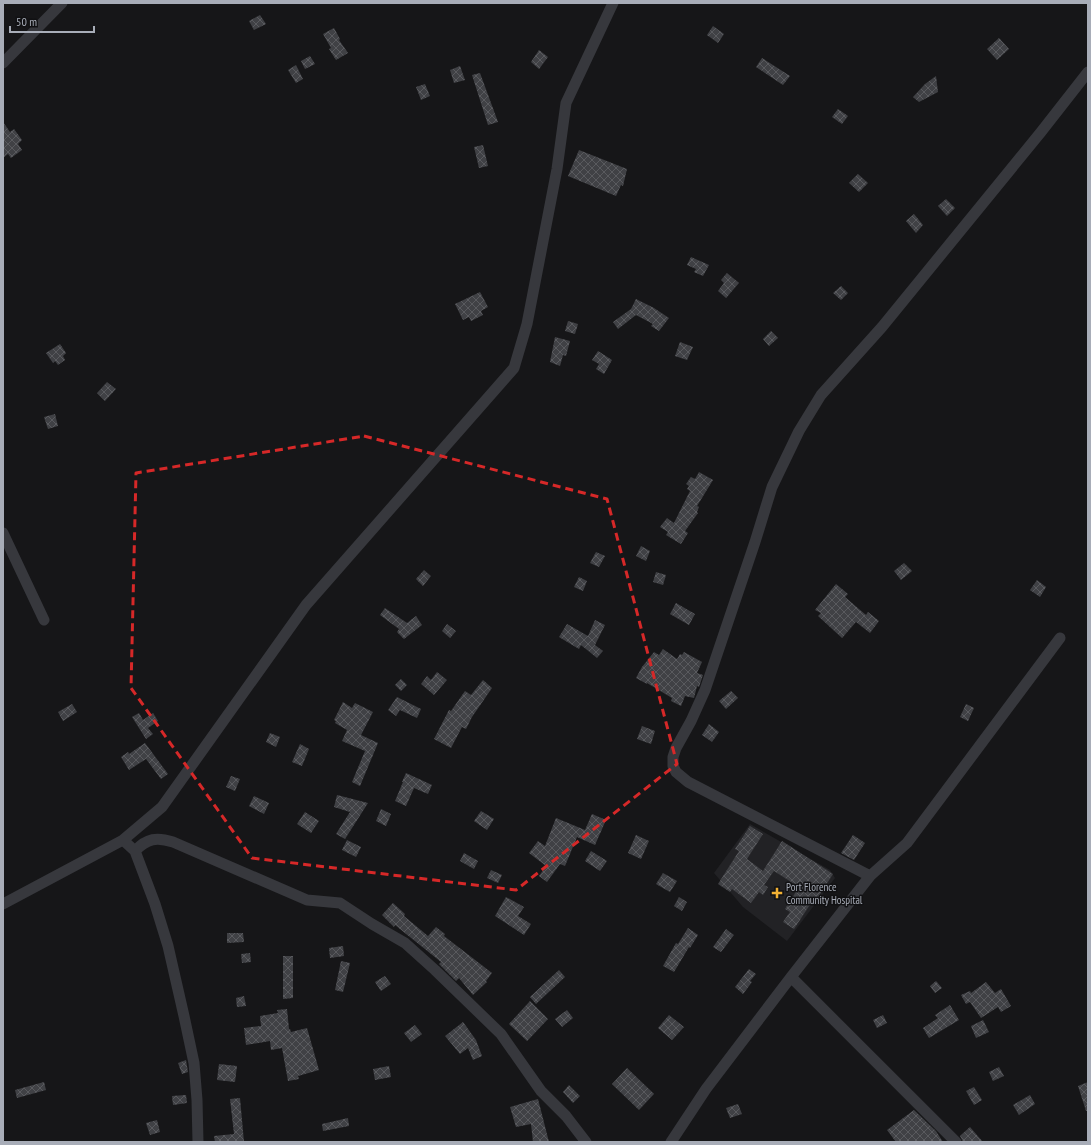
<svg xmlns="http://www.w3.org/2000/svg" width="1091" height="1145" viewBox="0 0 1091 1145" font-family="'PT Sans Narrow',sans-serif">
<defs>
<pattern id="building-cross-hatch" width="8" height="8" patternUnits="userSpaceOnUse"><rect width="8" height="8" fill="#404145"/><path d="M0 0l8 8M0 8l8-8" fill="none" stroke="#595a5e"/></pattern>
</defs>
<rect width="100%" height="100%" fill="#161618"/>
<path fill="#222225" d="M750,824L830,870L835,878L787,941L743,907L714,873Z"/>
<path fill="url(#building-cross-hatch)" d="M260,15L266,24L254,30L249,21Z
M713,26L724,34L718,43L707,35Z
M334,28L340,39L339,40L348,53L336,60L329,49L331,48L323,34Z
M999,38L1009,49L997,60L987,49Z
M539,50L548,57L539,69L531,62Z
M310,56L315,64L305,69L301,61Z
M762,58L790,76L783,85L756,67Z
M296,65L303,79L296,83L288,70Z
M460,66L465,80L454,83L450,70Z
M480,73L498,122L488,125L472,75Z
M936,76L938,92L919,102L913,97L925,84Z
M425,84L430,96L421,100L416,87Z
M838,109L848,116L842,124L832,117Z
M3,122L10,132L14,129L22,140L18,144L22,150L11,158L8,154L3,158Z
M483,145L488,166L479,168L474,147Z
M579,150L627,169L623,186L621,185L616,196L568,176Z
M858,174L868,183L859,192L849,183Z
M946,199L955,208L947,216L938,206Z
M914,214L923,225L916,233L906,221Z
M691,257L709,265L703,276L694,272L696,269L687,265Z
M727,273L739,283L726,298L718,291L724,283L721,280Z
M841,286L848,293L841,300L833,293Z
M480,292L488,307L481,311L483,315L471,321L469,317L463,320L455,304Z
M636,299L654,308L669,318L659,331L651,326L653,324L636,315L618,329L613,322L631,309Z
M568,321L578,324L575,334L565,331Z
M771,331L778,338L769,346L763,339Z
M555,337L570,341L566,356L563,355L560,366L550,362Z
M680,342L693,347L687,360L675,356Z
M60,344L66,353L63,356L65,360L58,365L55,361L53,363L46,353Z
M598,351L612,360L604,374L596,369L599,364L592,360Z
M107,382L116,389L105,401L97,393Z
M55,414L58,426L48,429L44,417Z
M699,472L713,480L697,506L699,507L697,512L698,513L685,531L688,533L681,544L666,535L668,532L660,527L667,518L674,523L690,491L687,489L689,486L686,484L691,477L695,479Z
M641,546L650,551L646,561L636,556Z
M596,552L605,556L599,567L590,563Z
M904,563L912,571L901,580L894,571Z
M424,570L431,576L423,586L416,579Z
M656,572L666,575L663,585L653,582Z
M579,577L587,581L583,591L574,587Z
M1037,580L1046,587L1040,597L1030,590Z
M836,584L848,594L845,597L866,615L868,612L879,621L870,633L856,622L842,638L818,616L821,613L815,610Z
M676,603L695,614L689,625L670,614Z
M385,608L407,623L416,616L422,625L404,639L397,632L399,629L380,615Z
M595,620L605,625L595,645L603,651L597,658L581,645L579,649L559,637L567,624L588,636Z
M447,624L456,631L450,638L442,631Z
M663,649L677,659L680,654L682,655L684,652L702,662L697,673L703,675L699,687L697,686L694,698L685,696L681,706L671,701L672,698L647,683V684L636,678L642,667L654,652L659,655Z
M437,672L447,680L434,695L421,684L427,676L431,680Z
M401,679L407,685L401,691L395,685Z
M483,680L492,688L472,717L466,729L462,727L451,748L434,739L449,710L451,711L465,691L471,695Z
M731,691L738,698L726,709L719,701Z
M397,697L421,709L417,718L400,710L396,716L388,710Z
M343,702L352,708L355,703L373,712L361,735L378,743L360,786L352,782L365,751L342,741L347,730L335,723L336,721L334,720Z
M72,704L77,712L63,721L58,712Z
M966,704L974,708L968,721L960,717Z
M139,713L143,720L153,713L158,721L148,728L153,734L146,739L132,717Z
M709,724L719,732L712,742L702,735Z
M642,726L655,731L651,744L637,739Z
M270,733L280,737L276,747L266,742Z
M145,743L168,774L161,779L146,759L129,770L121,757L128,752L129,754Z
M300,744L309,749L302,766L292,762Z
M406,773L432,785L428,794L414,788L406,806L395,801L403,782H402Z
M231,776L240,779L235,791L226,787Z
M337,795L368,803L345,839L336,834L350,812L334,807Z
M254,796L269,803L264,814L249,806Z
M381,809L391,814L386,826L376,821Z
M481,811L494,819L487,830L474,821Z
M305,812L319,821L311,833L297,824Z
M592,814L606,820L595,845L577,837L565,866L560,864L547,882L539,876L546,866L529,853L538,841L545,846L556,818L585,830Z
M750,826L763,834L747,859L763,871L782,841L833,874L817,899L815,897L794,929L783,922L790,912L785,909L799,887L774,871L764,885L768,887L763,895L759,892L751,903L732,889L730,892L718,884L739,851L735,849Z
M636,835L649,841L641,859L628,853Z
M853,835L865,843L854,860L841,853Z
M347,840L361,847L356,857L342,850Z
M591,851L607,861L600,871L585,861Z
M464,853L478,861L474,869L460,861Z
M491,870L502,875L498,883L487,878Z
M663,873L677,881L670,892L656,884Z
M506,897L524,907L518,916L531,924L524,935L495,916Z
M679,897L687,902L682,911L674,906Z
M393,903L405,914L404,916L428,936L436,927L445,934L444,936L492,973L486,981L487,982L473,995L459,978L456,981L439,964L441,962L395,925L394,927L382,915Z
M688,928L698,935L690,948L689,947L674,972L663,966L676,943L678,944Z
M726,929L734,935L721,952L713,947Z
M227,933H243L244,942L227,943Z
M343,946L344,956L330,958L329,948Z
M250,953L251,962L242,963L241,954Z
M283,956H293V998L283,999Z
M341,961L350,963L343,992L335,990Z
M749,969L756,974L750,981L752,982L743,994L735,987Z
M559,970L565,977L536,1004L530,997Z
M385,976L391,984L381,991L375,982Z
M936,981L942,988L935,993L930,986Z
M986,982L995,993L1001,989L1011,1006L1001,1012L998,1007L981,1018L970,1002L966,1004L961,995L970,991L971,993Z
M244,996L246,1006L237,1007L236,998Z
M530,1001L548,1019L527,1041L509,1024Z
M950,1005L959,1020L929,1038L923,1028L938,1018L935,1015Z
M287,1009L289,1029H290L291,1032L307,1028L319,1070L298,1076L299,1079L288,1081L282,1048L271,1050L270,1041L246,1045L244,1028L261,1026L260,1016L278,1013L277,1010Z
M567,1010L573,1018L562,1027L555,1019Z
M669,1015L684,1027L672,1040L658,1028Z
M883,1015L887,1023L877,1028L873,1020Z
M983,1020L989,1032L976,1038L971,1026Z
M463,1022L476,1040L482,1056L473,1060L468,1048L460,1054L445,1036Z
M415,1025L422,1034L411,1042L404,1033Z
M186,1060L188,1072L182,1074L178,1063Z
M219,1064L237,1066L235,1082L217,1080Z
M389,1066L391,1077L375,1080L373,1069Z
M999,1067L1004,1076L993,1081L989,1072Z
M627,1068L654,1094L639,1110L612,1084Z
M44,1082L46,1090L17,1098L15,1090Z
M1088,1082V1111H1086L1078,1086Z
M569,1085L580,1096L573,1103L563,1092Z
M974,1087L982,1100L974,1105L966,1091Z
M186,1095L187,1103L173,1105L172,1096Z
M1030,1095L1035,1104L1019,1115L1013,1105Z
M240,1098L244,1142H215L214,1136L234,1134L230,1099Z
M538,1099L549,1142H533L531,1124L516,1127L510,1107Z
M738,1104L742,1114L730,1118L726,1108Z
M914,1110L936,1131L943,1142H896L887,1130Z
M348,1118L349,1126L323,1131L322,1124Z
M157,1120L160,1132L150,1135L146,1123Z
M970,1127L983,1142H963L960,1136Z"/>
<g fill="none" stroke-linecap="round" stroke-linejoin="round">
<path stroke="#37383d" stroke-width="11" d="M3,63L62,3
M3,533L44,620
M123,840L162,807L306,605L514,368L527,324L557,169L566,103L613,3
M135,851L155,904L168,946L184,1016L194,1063L197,1100L198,1142
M870,876L688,782L676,772L673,766V757L676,748L691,721L705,690L755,542L772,487L799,431L821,395L882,327L1041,132L1088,72
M3,904L123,840L135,851C147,838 157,837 173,842L307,900L340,903L372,924L405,943L435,970L501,1034L541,1091L566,1116L586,1142
M791,977L956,1142
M671,1142L706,1089L791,977L870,876L907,843L1060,638"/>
</g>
<path fill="none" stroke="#d62828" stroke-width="3" stroke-dasharray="8 5" stroke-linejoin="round" d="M364,436L607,499L677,764L516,890L252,858L131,688L136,473Z"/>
<path fill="#f2b134" stroke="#111113" stroke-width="1.5" d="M775 887h4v4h4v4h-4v4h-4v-4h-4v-4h4z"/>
<g text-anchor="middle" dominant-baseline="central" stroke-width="3" stroke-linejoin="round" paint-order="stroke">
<g font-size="11" fill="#a8adb8" stroke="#111113" text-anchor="start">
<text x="786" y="887">Port Florence<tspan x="786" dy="13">Community Hospital</tspan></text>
</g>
</g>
<rect width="1091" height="1145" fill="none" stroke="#a8adb8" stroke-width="8"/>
<path d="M10 26v6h84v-6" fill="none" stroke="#a8adb8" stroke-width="2"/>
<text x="16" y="26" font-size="12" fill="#a8adb8" stroke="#111113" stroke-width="3" paint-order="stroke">50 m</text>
</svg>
